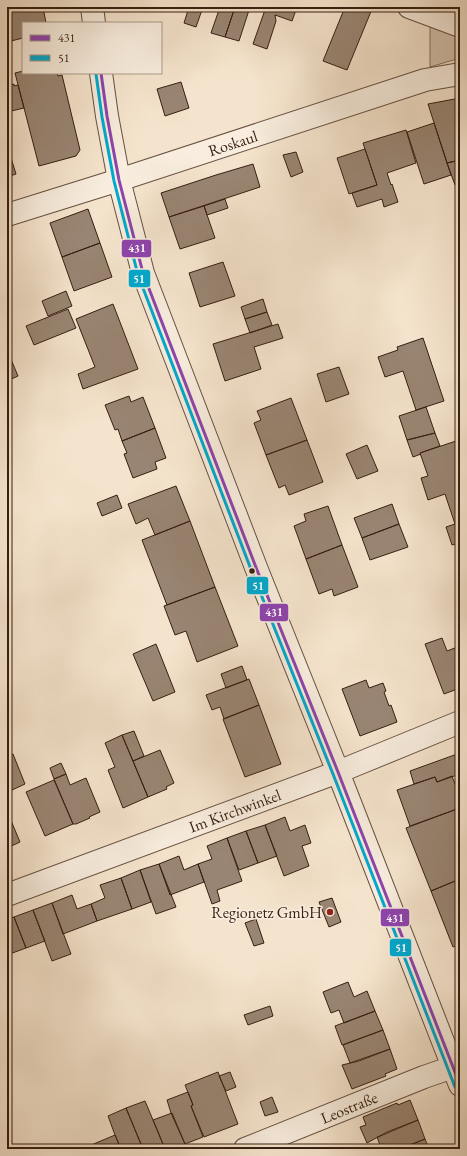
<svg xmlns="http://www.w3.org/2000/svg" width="467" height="1156" viewBox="0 0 467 1156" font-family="'EB Garamond',serif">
<rect width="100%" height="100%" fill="#f5e4cd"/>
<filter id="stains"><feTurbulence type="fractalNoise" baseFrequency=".005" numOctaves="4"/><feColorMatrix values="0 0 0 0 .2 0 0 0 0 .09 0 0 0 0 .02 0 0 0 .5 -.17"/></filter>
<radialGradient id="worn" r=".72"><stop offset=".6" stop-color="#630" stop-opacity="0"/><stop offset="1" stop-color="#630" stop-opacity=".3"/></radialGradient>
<path fill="#d5c2ad" stroke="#86705f" d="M430,22L460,36V58L430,67Z"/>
<path fill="#998573" stroke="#361e11" d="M7,7H43L46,23H23V38L7,42Z
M189,7H203L196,27L184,23Z
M220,7H235L225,37L211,33Z
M235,7H266L264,12L250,7L239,41L225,37Z
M266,7H297L292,21L275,15L276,21L267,49L253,44Z
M345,7H366L372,9L347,70L323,61Z
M23,71V73H57L58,76L62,75L80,150L76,156L39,166L15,73Z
M181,82L189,108L165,116L157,89Z
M14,84V86L18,85L24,108L7,112V86Z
M460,98V129H456L460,144V160L447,163L428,104Z
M434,123L451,175L424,184L407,132Z
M406,130L416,163L387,173L391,185L392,184L398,202L384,207L382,199L357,207L352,193L377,185L363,143Z
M7,145L16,174L7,177Z
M365,149L377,185L349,194L337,158Z
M296,152L303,172L291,177L283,155Z
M460,160V184L455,185L447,163Z
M253,164L260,187L169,217L161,193L216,175Z
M225,199L228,208L207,215L204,206Z
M204,206L215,238L180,249L169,217Z
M88,209L100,243L62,257L50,223Z
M100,243L112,277L74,291L62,257Z
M223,262L235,296L200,307L189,273Z
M66,291L72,306L48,316L42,301Z
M263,299L267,312L245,319L241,307Z
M113,304L138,369L83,389L78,374L95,367L76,319Z
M68,309L76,328L34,345L26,326Z
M267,312L272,325L250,333L245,319Z
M278,324L283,338L254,347L261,369L225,381L213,344Z
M423,338L444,401L416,410L403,371L385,377L378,357L398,350L397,347Z
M7,350L18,376L7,381Z
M339,367L349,394L326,402L317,374Z
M129,396L131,402L143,397L155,428L122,441L118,429L115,430L105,405Z
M291,398L307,440L266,455L254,423L261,420L257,411Z
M426,407L435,433L407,440L399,416Z
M155,428L166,458L155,462L157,469L133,478L124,454L127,453L122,441Z
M435,433L440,446L420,453L421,454L413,457L407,440Z
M307,440L323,482L289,495L285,485L279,488L266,455Z
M459,440L460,443V543L452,545L446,527L455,524L445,494L428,500L421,478L428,476L420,453Z
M367,445L378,471L357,479L346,454Z
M176,486L190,521L155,535L148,518L136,524L128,504Z
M117,495L122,508L102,516L97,503Z
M392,504L399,524L362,538L354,518Z
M328,506L342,545L306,559L294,526L306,521L304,514Z
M190,521L215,587L167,605L142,540Z
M399,524L408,547L370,560L362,538Z
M342,545L358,587L334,596L332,589L319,594L306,559Z
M215,587L238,646L197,662L186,631L175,635L164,606Z
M442,638L447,651L460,646V688L444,694L425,644Z
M156,644L175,692L153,701L133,654Z
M242,666L247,680L226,688L221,674Z
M249,679L259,705L224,719L220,707L212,710L206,695Z
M366,680L369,688L383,683L386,691L384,692L389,706L391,705L397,722L360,736L342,689Z
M259,705L281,764L245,777L223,719Z
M134,731L144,756L133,761L122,735Z
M122,735L148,797L123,808L108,770L115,767L105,743Z
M160,750L174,783L166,787L167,789L148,797L133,761Z
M460,753V774L437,782L435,777L414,784L410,771Z
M13,754L25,784L12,790L7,777V756Z
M61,763L66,774L54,779L50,768Z
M66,774L70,785L86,778L100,812L89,817L90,818L76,824H73L54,779Z
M452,776L460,797V808L410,826L397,790L435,777L437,782Z
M54,780L73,824L45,836L26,792Z
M457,809L460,815V879L431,891L406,828Z
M7,811L20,842L7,848Z
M285,817L290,831L305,825L311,843L302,846L309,866L284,876L265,825Z
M265,825L277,856L258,863L246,831Z
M246,831L258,863L239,870L227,838Z
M227,838L242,881L217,890L220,901L212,904L198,864L212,859L207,846Z
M179,856L184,870L198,864L204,882L170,895L159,864Z
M159,864L176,907L156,914L140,870Z
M140,870L151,902L132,909L121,878Z
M121,878L132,909L97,921L91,904L105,898L100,885Z
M460,879V944L453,947L431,891Z
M72,895L77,909L91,904L97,921L63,934L52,903Z
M332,898L341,922L329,927L319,902Z
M52,903L71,954L52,961L33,910Z
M33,910L45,941L26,948L14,917Z
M14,917L26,948L7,955V919Z
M256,919L264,943L254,946L245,923Z
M348,982L354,997L367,991L375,1011L344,1023L339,1010L331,1013L323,992Z
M270,1006L273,1016L248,1025L244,1015Z
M375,1011L383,1030L342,1045L335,1026Z
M383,1030L390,1049L350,1063L343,1045Z
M390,1049L397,1069L385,1074L386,1076L352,1089L342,1065L359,1061Z
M218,1072L238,1124L204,1137L191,1106L193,1105L185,1085Z
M230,1072L236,1087L226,1091L219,1076Z
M188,1092L193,1105L191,1106L203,1137L185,1144L171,1113L167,1100Z
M272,1097L278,1112L265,1116L260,1102Z
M410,1100L418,1120L387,1132L367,1143L360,1127L366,1125L363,1117L397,1103L398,1105Z
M145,1101L153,1120L165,1149H143L126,1108Z
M126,1108L143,1149H121L115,1135L108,1116Z
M172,1113L185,1144L172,1149H165L153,1120Z
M418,1120L425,1139L400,1149H386L384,1144L380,1145L377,1137H378Z
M115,1135L121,1149H82L96,1143Z
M425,1139L429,1149H400Z"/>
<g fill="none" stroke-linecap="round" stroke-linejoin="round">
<g stroke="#665040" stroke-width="24">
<g id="minor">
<path d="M92,7L94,23"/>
<path d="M409,7L460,26"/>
<path d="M101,73L107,116L119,180L143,273L257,570L338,772L460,1085"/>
<path id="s1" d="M7,215L119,180L425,80L460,74"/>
<path id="s2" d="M7,895L338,772L460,722"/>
<path id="s3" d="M245,1149L424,1077L453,1067"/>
</g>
</g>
<use href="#minor" stroke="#f8edde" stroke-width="22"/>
<g stroke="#f8edde" stroke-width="6">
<path id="bus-1" d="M101,73L107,116L119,180L143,273L257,570L338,772L460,1085"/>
</g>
<g stroke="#f8edde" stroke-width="6">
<path id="bus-2" d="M96,74L102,117L114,181L138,275L252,572L333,774L455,1087"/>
</g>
<use href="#bus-1" stroke="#8e44ad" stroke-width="3"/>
<use href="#bus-2" stroke="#00a9ce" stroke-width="3"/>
</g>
<circle fill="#361e11" stroke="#f8edde" stroke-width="1.5" cx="252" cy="571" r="3.5"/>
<circle fill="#8f2418" stroke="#f8edde" stroke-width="1.5" cx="330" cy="912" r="4"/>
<g text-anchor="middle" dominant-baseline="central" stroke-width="3" stroke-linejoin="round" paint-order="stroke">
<g font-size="16" fill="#361e11" stroke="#f8edde">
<text stroke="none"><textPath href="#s1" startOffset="237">Roskaul</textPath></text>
<text stroke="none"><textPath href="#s2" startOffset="243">Im Kirchwinkel</textPath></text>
<text stroke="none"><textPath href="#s3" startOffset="112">Leostraße</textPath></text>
</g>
<g font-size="16" fill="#361e11" stroke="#f8edde" text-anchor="end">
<text x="322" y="912">Regionetz GmbH</text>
</g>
</g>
<g stroke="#f8edde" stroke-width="1.5">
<rect x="121" y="239" width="31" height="19" rx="4" fill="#8e44ad"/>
<rect x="128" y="269" width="23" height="19" rx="4" fill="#00a9ce"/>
<rect x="246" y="576" width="23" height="19" rx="4" fill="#00a9ce"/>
<rect x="259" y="603" width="30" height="19" rx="4" fill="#8e44ad"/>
<rect x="380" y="908" width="30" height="19" rx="4" fill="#8e44ad"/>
<rect x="389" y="938" width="23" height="19" rx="4" fill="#00a9ce"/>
</g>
<g font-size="11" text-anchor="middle" font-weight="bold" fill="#fff">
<text x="137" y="252">431</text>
<text x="139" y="283">51</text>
<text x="258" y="590">51</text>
<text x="274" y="616">431</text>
<text x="395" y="922">431</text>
<text x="401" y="952">51</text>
</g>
<rect width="467" height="1156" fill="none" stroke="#f5e4cd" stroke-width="24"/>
<rect x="8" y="8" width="451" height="1140" fill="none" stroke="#361e11" stroke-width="2"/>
<rect x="12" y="12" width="443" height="1132" fill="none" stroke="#361e11"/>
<rect x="22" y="22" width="140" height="52" fill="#f8edde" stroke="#aa9a8c"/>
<rect x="30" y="35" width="20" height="6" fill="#8e44ad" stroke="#aa9a8c"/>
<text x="58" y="42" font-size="12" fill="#361e11">431</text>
<rect x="30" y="55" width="20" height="6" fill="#00a9ce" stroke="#aa9a8c"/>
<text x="58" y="62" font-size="12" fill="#361e11">51</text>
<rect width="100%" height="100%" filter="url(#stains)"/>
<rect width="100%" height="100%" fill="url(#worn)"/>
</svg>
